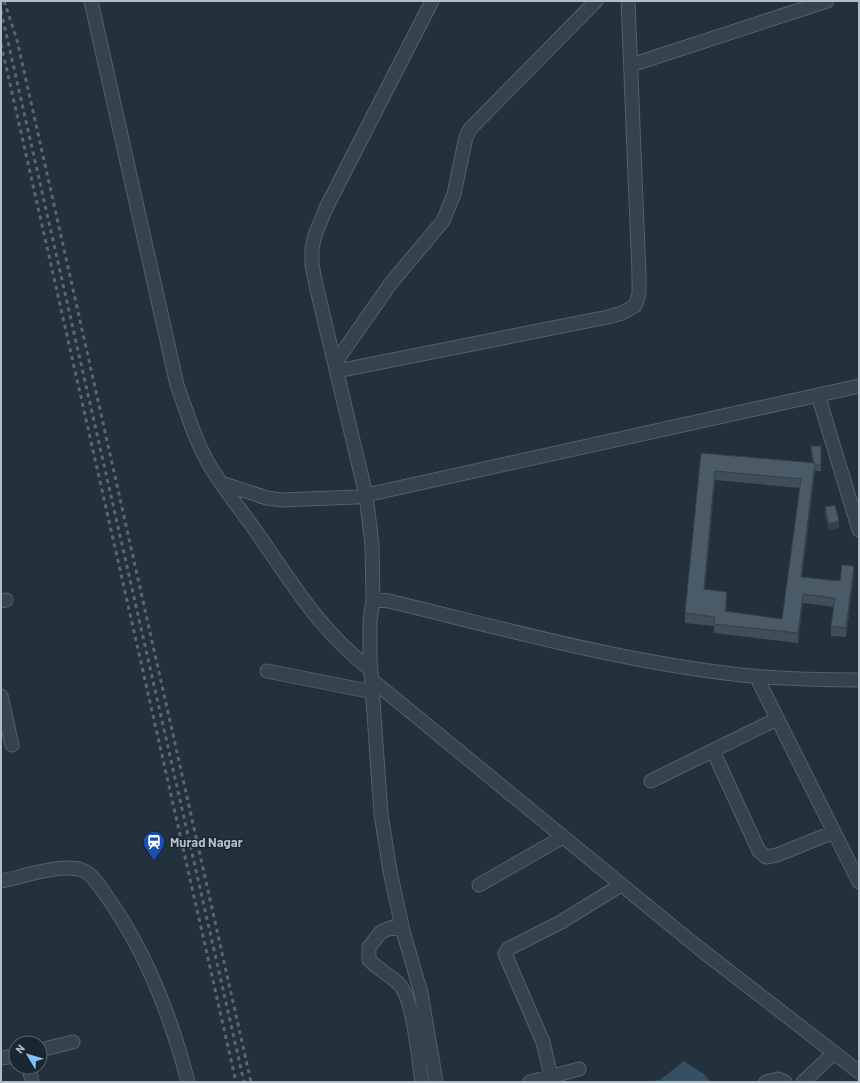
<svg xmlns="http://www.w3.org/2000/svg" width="860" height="1083" viewBox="0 0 860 1083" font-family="Barlow,sans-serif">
<rect width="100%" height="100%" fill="#22313c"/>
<path fill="#355063" d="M684,1061L704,1074L711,1082H641L660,1080Z"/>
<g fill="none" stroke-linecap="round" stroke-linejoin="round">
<g stroke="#54606a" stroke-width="15">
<path id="minor" d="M91,1L177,385C187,412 195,441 210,466C226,493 247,517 264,543C298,592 322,632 371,670
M631,65L827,1
M335,363L391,283L443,221L454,194L466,137L470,129L596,1
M337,371L608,317L622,313L635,306L639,294V275L628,1
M818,395L859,530
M221,483L267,498L281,500L357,497L859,386
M373,599L372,545L366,495L316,285L312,265V249L315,235L326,208L432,1
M1,601L6,600
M267,671L373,692
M756,676L859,882
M372,680L695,945L859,1072
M1,696L12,745
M713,751L759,851L766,857L777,855L834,832
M651,781L777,719
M1,881C22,877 61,863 82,870C91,873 98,884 103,891C144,947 171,1016 188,1082
M479,885L563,837
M403,931L393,927L381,932L369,947V960C378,969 389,975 398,983C414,997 418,1059 422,1082
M40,1050L73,1042
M1,1058L16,1056
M29,1067L32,1082
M551,1076L543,1042L505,954L508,949L561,922L621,885
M436,1082L421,993L403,931L390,871L381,814L370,658V621L373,599L389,601C505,629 622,662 741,675C780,679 820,680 859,680
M530,1082L579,1069
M766,1082L778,1079L785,1082
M803,1082L834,1053"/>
</g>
<use href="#minor" stroke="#36424c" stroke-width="13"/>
<path stroke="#586773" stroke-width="3" stroke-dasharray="4 4" stroke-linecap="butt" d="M4,1L17,40L251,1082
M1,11L244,1082
M1,44L236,1082"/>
</g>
<path fill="#404e59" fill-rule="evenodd" d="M811,446H821V471H815L802,577L840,581L854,576L846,637L831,636V626L834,607L803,603L798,643L714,633V626L685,623V613L701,453L813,463L811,453ZM715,480L800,488L782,619L726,612L727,601L705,589Z
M825,507L839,528L829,530L825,514Z"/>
<path fill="#344048" d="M815,463V472L801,586V577Z
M715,471V480L704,598V589Z
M839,521V528L829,530V524Z
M854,566V576L846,637V628Z
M727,592V601L725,621V611Z
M803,594V603L798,643V633Z"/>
<path fill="#4a5b67" stroke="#344048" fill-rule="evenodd" d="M811,446H821V465H815V463H814Z
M701,453L815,463L801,577L840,581L842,565L854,566L846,628L831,626L835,598L803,594L798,633L714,624L715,617L685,613ZM715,471L801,479L782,619L725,611L727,592L704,589Z
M835,505L839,521L829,524L825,507Z"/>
<defs>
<g id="station-pin" transform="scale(1.15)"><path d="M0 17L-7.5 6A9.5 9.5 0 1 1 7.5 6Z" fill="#1a4fb4" stroke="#1b2730"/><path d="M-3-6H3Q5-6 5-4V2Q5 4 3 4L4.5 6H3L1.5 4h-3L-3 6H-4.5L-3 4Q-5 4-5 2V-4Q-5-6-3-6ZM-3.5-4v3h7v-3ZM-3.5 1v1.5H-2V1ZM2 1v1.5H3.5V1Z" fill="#fff"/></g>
</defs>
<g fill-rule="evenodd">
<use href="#station-pin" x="154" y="842"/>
</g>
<g text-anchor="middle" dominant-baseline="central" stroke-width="3" stroke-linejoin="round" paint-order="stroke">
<g font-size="13" font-weight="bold" fill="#b1bdc7" stroke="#1b2730" text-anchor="start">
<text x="170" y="842">Murad Nagar</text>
</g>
</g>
<rect width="860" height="1083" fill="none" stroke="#b1bdc7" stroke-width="4"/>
<g transform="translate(28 1055) rotate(308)"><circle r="19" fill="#1b2730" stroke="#57636c"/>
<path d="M0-3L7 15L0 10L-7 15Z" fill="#84c3fa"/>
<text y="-6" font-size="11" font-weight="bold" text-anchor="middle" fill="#b1bdc7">N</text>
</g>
</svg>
